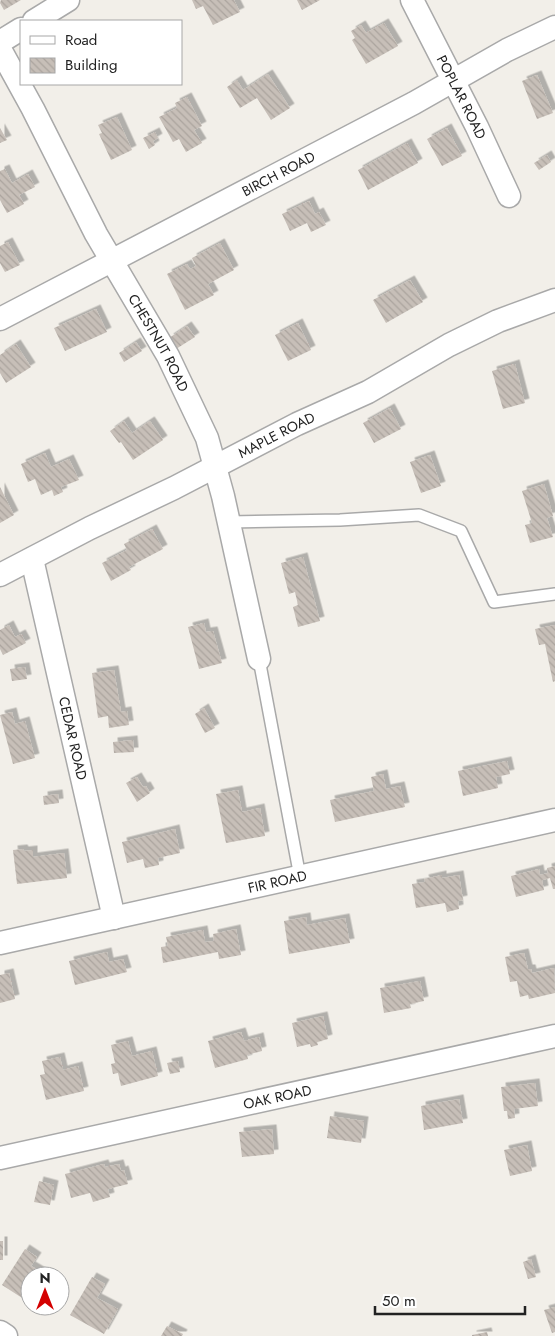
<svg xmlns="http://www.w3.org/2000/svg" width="555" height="1336" viewBox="0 0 555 1336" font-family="Jost,sans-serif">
<defs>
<pattern id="building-back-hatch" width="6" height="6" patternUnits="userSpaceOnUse" patternTransform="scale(1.25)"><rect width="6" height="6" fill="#c7bfb8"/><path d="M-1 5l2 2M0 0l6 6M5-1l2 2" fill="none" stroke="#aba49e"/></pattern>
<filter id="shadow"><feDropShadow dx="4.5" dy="-4.5" stdDeviation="0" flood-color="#0004"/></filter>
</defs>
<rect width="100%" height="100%" fill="#f2efe9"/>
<path fill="url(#building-back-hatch)" filter="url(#shadow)" d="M1,0H21L4,10L0,3Z
M192,0H234L240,12L213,25L203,6L196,9Z
M297,0H320L302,10Z
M384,23L398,46L366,64L352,40L355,38L351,31L361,25L366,33Z
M268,74L290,108L271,120L257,98L240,108L227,87L237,80L243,90Z
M537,75L553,113L537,119L522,81Z
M187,97L202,126L194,130L202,143L186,152L179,139L173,142L159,117L177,108L175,103Z
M117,117L132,150L111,160L99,134L102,133L98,125Z
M0,128L7,140L0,143Z
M447,128L462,156L442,166L427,139Z
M155,132L158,138L153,141L155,145L149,149L143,138Z
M407,143L418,163L368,190L358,170Z
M547,155L551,162L539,170L534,163Z
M5,169L12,183L28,174L35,187L19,195L24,204L7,213L0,200V171Z
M309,201L315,214L319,212L326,225L311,232L307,223L290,231L282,214Z
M8,242L20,265L5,272L0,263V246Z
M220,243L234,270L208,284L214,295L185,310L167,274L187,264L190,269L196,266L192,258Z
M410,280L423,302L386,323L373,300Z
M96,309L107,332L65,351L54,328Z
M298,323L311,350L288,361L275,335Z
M187,326L195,337L176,349L169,338Z
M136,342L142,351L124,362L119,353Z
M16,344L31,367L6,383L0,373V355Z
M515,364L525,403L503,409L492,371Z
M390,408L401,429L374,443L363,423Z
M124,421L132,433L150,421L163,440L133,460L121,442L119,443L110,431Z
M45,453L51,467L69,459L79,480L61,487L63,492L54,496L52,490L41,495L35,479L28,482L21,464Z
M430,455L441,486L421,493L410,462Z
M544,484L553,516L547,518L553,537L530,543L525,525L532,523L522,491Z
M0,487L14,515L0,523Z
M152,529L163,549L129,567L131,570L111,581L102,563L127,550L124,544Z
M303,557L320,621L298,627L293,607L298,605L295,592L289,594L281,563Z
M204,623L206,632L213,631L222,663L199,669L188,627Z
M9,625L15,637L21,634L26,643L3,655L0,649V630Z
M555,625V681L553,682L545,644L539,645L535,629Z
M25,667L27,679L12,681L10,669Z
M114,670L121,712L127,711L129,725L109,728L108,716L98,718L92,673Z
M204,708L215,728L205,733L195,714Z
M12,712L15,724L25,721L35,758L13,764L0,715Z
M133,740L134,752L114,753L113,742Z
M507,761L510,774L496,777L498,788L463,796L458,771Z
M383,774L386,789L400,786L405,807L335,822L330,800L374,791L371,777Z
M137,777L143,787L146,786L150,793L137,802L126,783Z
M238,790L242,812L260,808L265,836L226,843L216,794Z
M58,794L59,803L44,805L43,796Z
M175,829L180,853L158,858L159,865L145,868L143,859L127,863L122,842Z
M23,849L24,851L33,850V857L64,853L67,878L17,884L13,850Z
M555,866V889H553L550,878L542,880L544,890L516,897L511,876L539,869L540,875L548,873L547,868Z
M442,875V878L459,875L463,900L458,901L459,909L447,912L445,903L416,908L412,884L425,882L424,879Z
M306,917L307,925L345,918L350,943L289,954L284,921Z
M236,929L241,955L219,959L218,952L163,963L161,947L168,946L166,937L203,930L205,942L214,941L213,934Z
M107,952L109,962L123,959L127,972L75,985L69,961Z
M524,953L528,969H531L532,973L554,968L555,993L529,999L528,995L520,997L517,981L510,982L505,957Z
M9,973L15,999L0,1003V975Z
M420,981L424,1001L410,1004L411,1008L384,1013L380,988Z
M323,1016L328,1039L317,1042L318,1045L311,1047L310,1044L297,1047L292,1023Z
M241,1032L244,1041L259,1037L262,1051L247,1055L248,1059L215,1068L208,1041Z
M128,1041L132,1056L152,1051L158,1076L121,1086L118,1073L113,1074L111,1064L115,1063L111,1045Z
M60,1057L63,1070L78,1066L84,1091L46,1100L40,1075L45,1074L42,1061Z
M178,1061L180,1072L170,1074L167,1063Z
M535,1083L538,1106L514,1109L515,1118L508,1119L507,1111H504L501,1087Z
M459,1099L463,1123L424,1130L421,1106Z
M330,1116L364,1121L361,1143L327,1138Z
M272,1129L274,1154L242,1157L239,1132Z
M527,1145L532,1171L510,1176L504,1150Z
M104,1164L105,1167L119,1164L121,1171L124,1170L128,1184L108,1189L110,1197L93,1202L90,1193L71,1198L65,1174Z
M39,1181L54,1185L50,1205L34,1202Z
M0,1241H3V1260H0Z
M25,1249L37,1257L31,1266L48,1276H30V1303L2,1285Z
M531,1259L536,1277L528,1279L523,1262Z
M92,1277L105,1284L97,1298L118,1309L104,1334L70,1315Z
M555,1307V1332L552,1333L544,1310Z
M167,1326L183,1334L182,1336H161Z
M487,1332L488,1336H472V1335Z"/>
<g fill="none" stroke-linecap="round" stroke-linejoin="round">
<g stroke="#a9a9a9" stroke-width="14">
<path id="service" d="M229,522L340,520L419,515L461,531L494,602L555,594
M259,659L300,877"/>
</g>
<g stroke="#a9a9a9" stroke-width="25">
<g id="minor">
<path id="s1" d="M412,0L477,127L509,196"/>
<path d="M34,21L68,0"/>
<path d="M0,42L21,29"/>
<path id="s2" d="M0,49L33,109L96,234L168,356L207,438L223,496L259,659"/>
<path id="s3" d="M0,319L414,103L507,50L555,27"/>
<path id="s4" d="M32,559L114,918"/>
<path id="s5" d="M0,575L90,528L174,488L297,424L368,392L449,345L498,321L555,300"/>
<path id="s6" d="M0,943L555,820"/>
<path id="s7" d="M0,1158L555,1036"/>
<path d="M0,1332L6,1336"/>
</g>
</g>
<use href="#service" stroke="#fff" stroke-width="11"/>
<use href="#minor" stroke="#fff" stroke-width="22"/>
</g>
<g text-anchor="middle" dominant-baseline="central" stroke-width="4.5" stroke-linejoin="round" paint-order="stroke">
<g font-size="14" fill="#222" stroke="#fff">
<text stroke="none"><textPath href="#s1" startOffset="109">POPLAR ROAD</textPath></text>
<text stroke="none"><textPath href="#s3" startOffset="314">BIRCH ROAD</textPath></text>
<text stroke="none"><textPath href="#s2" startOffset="334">CHESTNUT ROAD</textPath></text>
<text stroke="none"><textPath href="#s5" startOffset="310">MAPLE ROAD</textPath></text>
<text stroke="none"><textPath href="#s4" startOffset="184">CEDAR ROAD</textPath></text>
<text stroke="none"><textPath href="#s6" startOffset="284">FIR ROAD</textPath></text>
<text stroke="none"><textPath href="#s7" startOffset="284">OAK ROAD</textPath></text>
</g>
</g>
<rect x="20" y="20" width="162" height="65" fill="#ffffff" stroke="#a7a7a7"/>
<rect x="30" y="36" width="25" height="8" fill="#ffffff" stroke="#a7a7a7"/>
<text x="65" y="45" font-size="15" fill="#222222">Road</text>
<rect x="30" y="58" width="25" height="15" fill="url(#building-back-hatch)" stroke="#a7a7a7"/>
<text x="65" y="70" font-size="15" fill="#222222">Building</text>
<g transform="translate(45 1291)"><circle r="24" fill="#ffffff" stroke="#a7a7a7"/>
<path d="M0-4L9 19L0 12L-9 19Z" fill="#d40000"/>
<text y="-8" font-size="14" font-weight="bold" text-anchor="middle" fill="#222222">N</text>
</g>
<path d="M375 1306v8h150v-8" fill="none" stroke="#222222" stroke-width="2.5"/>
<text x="382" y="1306" font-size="15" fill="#222222" stroke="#ffffff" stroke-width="4" paint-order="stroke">50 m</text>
</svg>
